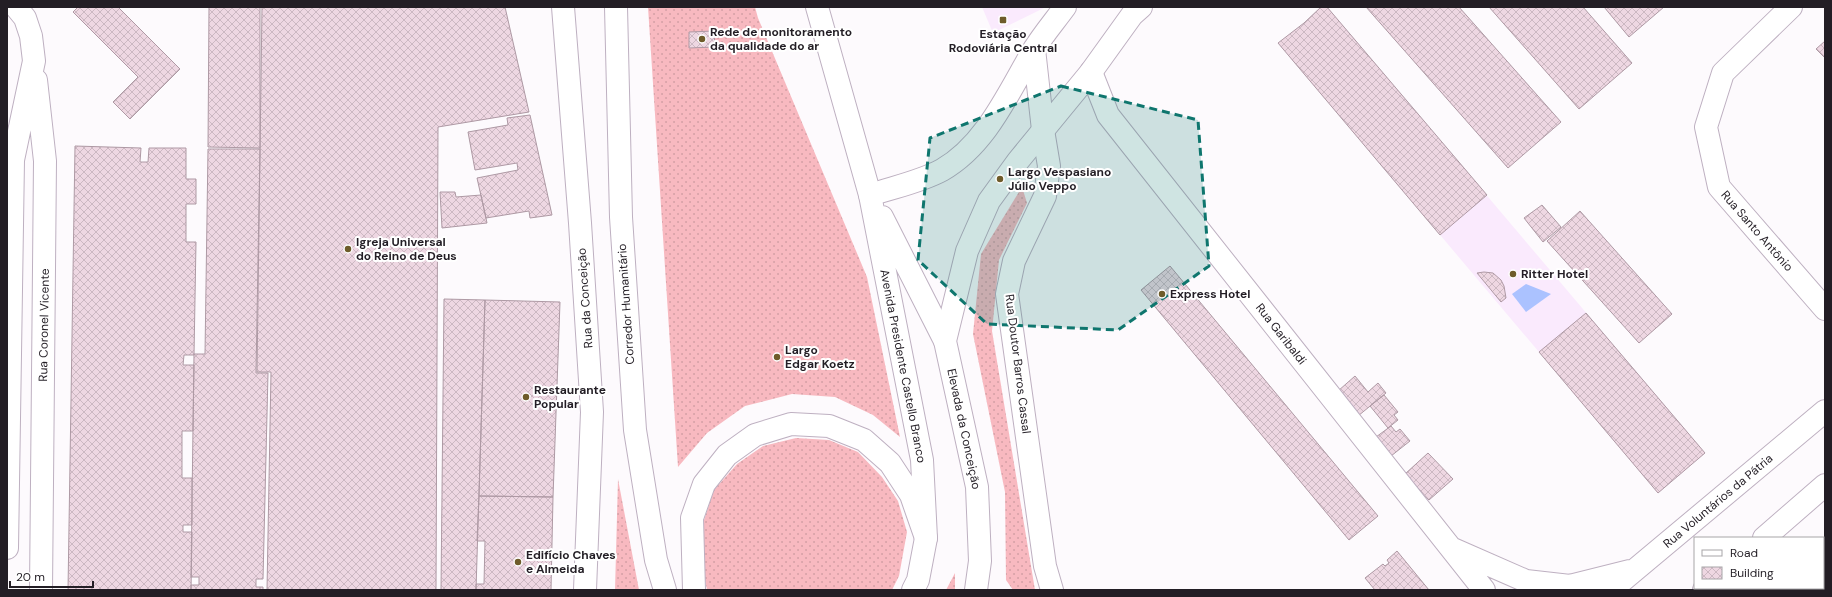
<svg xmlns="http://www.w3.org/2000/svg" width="1832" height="597" viewBox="0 0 1832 597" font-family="'DM Sans',sans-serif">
<defs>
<pattern id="grass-dots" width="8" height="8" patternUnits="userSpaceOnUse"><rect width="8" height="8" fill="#f8b9c0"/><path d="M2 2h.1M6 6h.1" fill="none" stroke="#d49fa5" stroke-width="1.8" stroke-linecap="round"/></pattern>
<pattern id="building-cross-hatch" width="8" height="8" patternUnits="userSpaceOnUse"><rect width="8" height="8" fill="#eed7e2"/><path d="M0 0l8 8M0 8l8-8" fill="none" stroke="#ccb8c2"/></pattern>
</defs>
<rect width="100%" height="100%" fill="#fdfafd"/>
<path fill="#faeafd" d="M982,7H1046L993,33Z
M1321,7H1327L1705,453L1658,493L1278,43L1304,23Z"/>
<path fill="url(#grass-dots)" d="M648,7H755L758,18L867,277L900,437L873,415L835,397L792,394L745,406L707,433L678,467Z
M1022,187L1027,203L999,260L992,331L1035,590H1013L1006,580L1005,492L973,334L981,254Z
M796,438L829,440L858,452L882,477L898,501L907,532L899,576L892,590H707L702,564L704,520L714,490L737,464L763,446Z
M618,479L639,590H615Z
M955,573V590H946Z"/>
<path fill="#abc2ff" d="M1526,284L1551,294L1526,312L1512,294Z"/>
<path fill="url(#building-cross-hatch)" stroke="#ae99a4" d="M78,7H118L180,69L130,119L113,102L138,77L73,12Z
M209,7H260V148L208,147Z
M262,7H505L529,112L438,127L436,590H267L271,372H257Z
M1321,7H1327L1487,195L1440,235L1278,43L1304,23Z
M1366,7H1459L1561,122L1508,168Z
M1489,7H1583L1632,63L1579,109Z
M1604,7H1664L1629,37Z
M714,31L715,47L689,48V32Z
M1825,41V58L1816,49Z
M530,115L552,215L530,218L529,211L486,218L477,178L518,170L517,163L475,170L468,132L508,125L507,118Z
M75,146L141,148L140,162H148L149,148H186V179H196V204H186V242H196L194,355H184L183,365H194L193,431H182V478H192V525H183V532H192L191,590H68Z
M208,149H260L256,373H268L263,579H256V587H263V590H191V585H199V577H191L194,354H205Z
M440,192H455L456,197L481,195L487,223L442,228Z
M1542,205L1561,227L1543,242L1524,218Z
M1580,211L1672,314L1639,343L1547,241Z
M1170,266L1378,516L1349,540L1141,290Z
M1484,272L1493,273L1501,280L1504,286L1506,298L1501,302L1477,273Z
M444,299L485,300L476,590H441Z
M485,300L560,302L553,497L479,496Z
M1586,313L1705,453L1658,493L1539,352Z
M1355,376L1368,392L1378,383L1386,393L1358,416L1338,391Z
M1384,395L1398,412L1394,415L1398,420L1388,428L1370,406Z
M1391,426L1396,432L1400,429L1410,441L1391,456L1376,437Z
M1428,453L1453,479L1429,500L1405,474Z
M479,496L553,497L551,590H476V584H484L485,541H477Z
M1397,551L1429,590H1375L1365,578L1383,564L1385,566L1389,563L1387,560Z
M1823,584L1825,590H1794L1792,588H1823Z
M1770,588H1792L1794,590H1768Z"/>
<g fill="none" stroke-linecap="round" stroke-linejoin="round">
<g stroke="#beb0c1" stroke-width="24">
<path id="street" d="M1034,49L1043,130L1049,166L1045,196L1014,261L1007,294L1045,566L1052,590
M870,195C894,187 920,182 942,170C986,145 1008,93 1033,51C1042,36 1054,22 1065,7"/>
</g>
<g stroke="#beb0c1" stroke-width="24">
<path id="secondary" d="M563,7L580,223L592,412L585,590
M817,7L870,195L922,460L926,538L918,580L913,590
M1791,7L1723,73L1706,127L1719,187L1825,309
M1091,72L1108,115L1484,590
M36,80L45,161L41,590
M882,217L945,341
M1764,538L1825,485
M7,548L13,160L34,61L31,36L25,18L16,7
M1453,549L1526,581L1570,586L1630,571
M1611,590L1825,411
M1704,590L1706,588"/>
</g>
<g stroke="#beb0c1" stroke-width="24">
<path id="primary" d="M616,7L621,217L635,430L656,560L665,590
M694,590L692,518L704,484L727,455L755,435L791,424L829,426L864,440L890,463L911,495L926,538
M976,590L980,561L977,487L945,341L967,251L989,201L1018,161L1091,72L1132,15L1141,7"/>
</g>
<use href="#street" stroke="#fff" stroke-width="22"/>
<use href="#secondary" stroke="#fff" stroke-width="22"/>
<use href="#primary" stroke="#fff" stroke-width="22"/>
</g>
<path fill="#0f766e" fill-opacity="0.2" stroke="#0f766e" stroke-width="3" stroke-dasharray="8 5" stroke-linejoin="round" d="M1061,86L1198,120L1209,266L1118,330L987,324L918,260L930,138Z"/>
<g fill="#6e5c2a" stroke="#fff" stroke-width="1.5">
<rect x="999" y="16" width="8" height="8" rx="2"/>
<circle cx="702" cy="39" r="4"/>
<circle cx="1000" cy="179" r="4"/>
<circle cx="348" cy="249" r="4"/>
<circle cx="1513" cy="274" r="4"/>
<circle cx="1162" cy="294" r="4"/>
<circle cx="777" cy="357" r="4"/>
<circle cx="526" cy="397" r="4"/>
<circle cx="518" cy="562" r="4"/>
</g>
<g text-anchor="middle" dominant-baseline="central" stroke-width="4" stroke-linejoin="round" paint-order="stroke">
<g font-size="12" font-weight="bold" fill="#231e25" stroke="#fff" text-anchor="start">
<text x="710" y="32">Rede de monitoramento<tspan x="710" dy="14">da qualidade do ar</tspan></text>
<text x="1003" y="34" text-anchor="middle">Estação<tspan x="1003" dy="14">Rodoviária Central</tspan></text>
<text x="1008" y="172">Largo Vespasiano<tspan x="1008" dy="14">Júlio Veppo</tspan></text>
<text x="356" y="242">Igreja Universal<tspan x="356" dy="14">do Reino de Deus</tspan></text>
<text x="1521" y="274">Ritter Hotel</text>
<text x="1170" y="294">Express Hotel</text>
<text x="785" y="350">Largo<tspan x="785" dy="14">Edgar Koetz</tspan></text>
<text x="534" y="390">Restaurante<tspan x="534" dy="14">Popular</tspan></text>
<text x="526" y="555">Edifício Chaves<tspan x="526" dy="14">e Almeida</tspan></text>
</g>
<g font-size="12" fill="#231e25" stroke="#fff">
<text transform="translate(1757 231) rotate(49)">Rua Santo Antônio</text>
<text transform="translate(585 298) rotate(-94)">Rua da Conceição</text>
<text transform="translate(626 304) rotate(-94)">Corredor Humanitário</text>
<text transform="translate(44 325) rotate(-89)">Rua Coronel Vicente</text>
<text transform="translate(1281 334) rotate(52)">Rua Garibaldi</text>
<text transform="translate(1018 364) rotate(83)">Rua Doutor Barros Cassal</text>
<text transform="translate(903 366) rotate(79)">Avenida Presidente Castello Branco</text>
<text transform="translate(964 429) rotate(78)">Elevada da Conceição</text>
<text transform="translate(1718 501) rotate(-40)">Rua Voluntários da Pátria</text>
</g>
</g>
<rect width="1832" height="597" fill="none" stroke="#231e25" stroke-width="16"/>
<rect x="1694" y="537" width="130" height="52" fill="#ffffff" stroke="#a7a5a8"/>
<rect x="1702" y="550" width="20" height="6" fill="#ffffff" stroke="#a7a5a8"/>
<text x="1730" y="557" font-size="12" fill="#231e25">Road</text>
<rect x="1702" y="567" width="20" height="12" fill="url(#building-cross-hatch)" stroke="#a7a5a8"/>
<text x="1730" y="577" font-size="12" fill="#231e25">Building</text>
<path d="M10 581v6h83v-6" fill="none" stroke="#231e25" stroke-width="2"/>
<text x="16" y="581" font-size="12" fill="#231e25" stroke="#ffffff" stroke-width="3" paint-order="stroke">20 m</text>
</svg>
